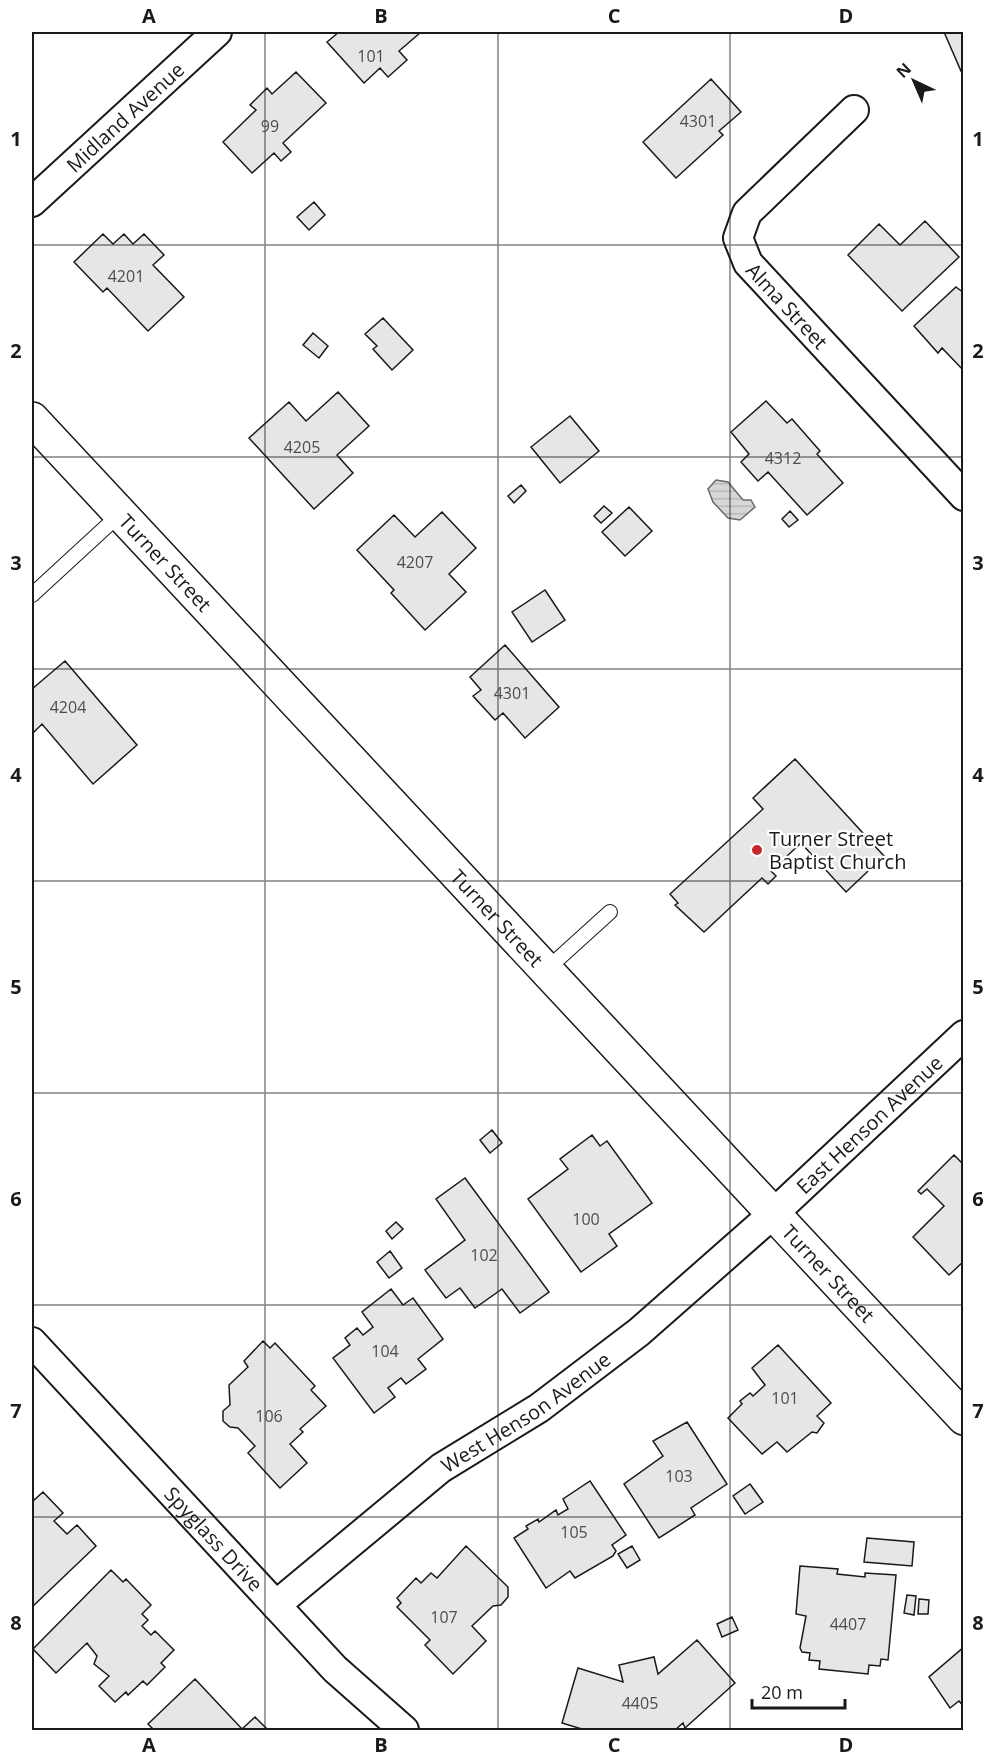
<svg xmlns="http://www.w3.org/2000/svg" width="995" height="1762" viewBox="0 0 995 1762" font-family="'Open Sans',sans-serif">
<defs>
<pattern id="water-rules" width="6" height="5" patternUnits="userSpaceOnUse" patternTransform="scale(1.5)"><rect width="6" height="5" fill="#d7d7d7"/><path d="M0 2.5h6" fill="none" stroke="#b8b8b8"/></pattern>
</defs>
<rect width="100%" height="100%" fill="#fff"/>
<path fill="url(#water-rules)" stroke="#6a6a6a" stroke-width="1.5" d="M716,480L728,482L743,500H751L755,507L740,520L728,518L713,502L708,489Z"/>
<path fill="#e6e6e6" stroke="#1a1a1a" stroke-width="1.5" d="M339,32H421L399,51L407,60L388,77L380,68L364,83L327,42Z
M944,32H964V70L961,71Z
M296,72L326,103L283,143L291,152L281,161L274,153L252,173L223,142L256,110L250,105L267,88L272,94Z
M711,79L741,112L719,131L723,135L676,178L643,142Z
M314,202L325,215L309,230L297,217Z
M925,221L959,257L902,311L848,255L879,224L900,245Z
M103,234L113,244L124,234L133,244L144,234L164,255L153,265L184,297L148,331L107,288L103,292L74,262Z
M956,287L964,293V371L942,348L938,353L914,326Z
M383,318L413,350L392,370L373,349L377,346L365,334Z
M313,333L328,346L319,358L303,345Z
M338,392L369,426L337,455L353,473L314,509L249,438L289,402L306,421Z
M766,401L787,423L792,419L820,451L817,454L843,483L807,515L768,472L758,481L741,462L749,454L731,432Z
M570,416L599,451L560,483L531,447Z
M521,485L526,491L514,503L508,496Z
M604,506L612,513L601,523L594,516Z
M629,507L652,531L625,556L602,532Z
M790,511L798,520L789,527L782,519Z
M442,512L476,548L449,574L466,592L425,630L391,593L394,590L357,550L394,515L415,537Z
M545,590L565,620L532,642L512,612Z
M505,645L559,707L525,738L503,713L495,720L473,696L481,690L470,677Z
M65,661L137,745L93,784L42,724L32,734V689Z
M795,759L884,856L846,892L801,843L771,871L776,876L768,884L762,878L704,932L675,905L678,903L670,894L763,809L753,798Z
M492,1130L502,1143L490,1153L480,1140Z
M592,1135L600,1146L607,1141L652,1203L609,1234L617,1246L581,1272L528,1199L568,1169L560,1159Z
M954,1155L964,1165V1261L949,1275L913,1237L944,1206L927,1189L921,1194L918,1191Z
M465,1178L549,1292L520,1313L502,1289L475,1308L460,1288L446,1298L425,1270L465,1240L436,1199Z
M396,1222L403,1229L392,1239L386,1231Z
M390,1251L402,1268L389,1278L377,1262Z
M391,1289L403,1305L413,1298L443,1339L418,1359L426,1369L406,1384L401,1378L388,1388L395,1397L374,1413L333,1358L350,1345L345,1338L357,1328L363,1335L373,1327L362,1312Z
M263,1341L270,1348L275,1343L315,1386L311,1390L326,1406L300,1429L303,1432L290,1444L307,1463L280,1488L248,1453L255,1446L238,1428L230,1427L223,1421V1411L230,1405L229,1385L248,1367L244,1361Z
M778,1345L831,1403L817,1416L824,1423L817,1433L812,1432L787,1452L777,1442L762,1454L728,1418L742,1404L740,1401L750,1393L753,1396L765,1385L752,1368Z
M687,1422L727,1484L691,1508L695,1515L659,1538L624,1484L663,1456L653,1441Z
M590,1481L626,1535L612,1545L616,1551L613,1556L575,1578L570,1571L546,1588L514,1538L528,1529L526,1526L538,1519L539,1522L556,1510L558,1515L568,1509L563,1499Z
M750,1484L763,1502L745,1514L733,1496Z
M43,1492L63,1513L54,1521L67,1534L77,1525L96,1546L32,1607V1497L34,1500Z
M867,1538L914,1542L912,1566L864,1562Z
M466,1546L508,1587V1597L501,1605L493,1606L472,1626L486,1641L453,1674L425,1645L430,1640L397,1607L401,1603L397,1598L416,1578L421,1583L431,1573L437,1578Z
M632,1546L640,1560L627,1568L618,1554Z
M800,1566L838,1569L837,1574L865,1577V1573L896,1575L888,1660L881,1659L880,1666L869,1665L868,1674L819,1669L820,1661L809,1660L810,1653L802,1652L800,1648L806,1616L796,1614Z
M111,1570L123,1582L126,1579L151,1605L142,1614L148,1620L142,1626L151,1635L155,1631L174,1650L161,1663L165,1667L147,1685L143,1681L128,1695L126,1692L115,1702L99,1686L109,1676L94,1664L97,1656L87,1643L56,1673L33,1649Z
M907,1595L916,1596L914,1615L904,1613Z
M919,1599L929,1600L928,1614H918Z
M732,1617L738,1630L722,1637L717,1624Z
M697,1640L735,1683L685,1728L683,1723L675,1730H585L562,1723L578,1668L623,1682L619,1665L654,1657L658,1674Z
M964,1647V1707L959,1701L950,1708L929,1677Z
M195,1679L242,1729L255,1717L268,1730H154L148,1724Z"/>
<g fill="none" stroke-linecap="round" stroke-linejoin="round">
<g stroke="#1a1a1a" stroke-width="16">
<path id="service" d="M32,595L120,514
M546,970L610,912"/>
</g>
<g stroke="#1a1a1a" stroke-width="32">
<g id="minor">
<path id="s1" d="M854,110L747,213L738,238L748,263L964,496"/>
<path id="s2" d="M32,202L217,32"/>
<path id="s3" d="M32,1342L335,1669L404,1730"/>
<path id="s4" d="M276,1605L441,1468L539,1408L639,1332L773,1214L964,1035"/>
</g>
</g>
<g stroke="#1a1a1a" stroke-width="36">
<g id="tertiary">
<path id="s5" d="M32,419L964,1418"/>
</g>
</g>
<use href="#service" stroke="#fff" stroke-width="14"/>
<use href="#minor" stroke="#fff" stroke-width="28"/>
<use href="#tertiary" stroke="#fff" stroke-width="33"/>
</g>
<path fill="none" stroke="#1a1a1a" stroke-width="1.5" stroke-opacity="0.55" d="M265,32V1730M498,32V1730M730,32V1730M32,245H964M32,457H964M32,669H964M32,881H964M32,1093H964M32,1305H964M32,1517H964"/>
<circle fill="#c62828" stroke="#fff" stroke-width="2" cx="757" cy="850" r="6"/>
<g text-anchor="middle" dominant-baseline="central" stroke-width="4.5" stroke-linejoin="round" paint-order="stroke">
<g font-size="16" fill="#4d4d4d">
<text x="371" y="56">101</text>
<text x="698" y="121">4301</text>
<text x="270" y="126">99</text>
<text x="126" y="276">4201</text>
<text x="302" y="447">4205</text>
<text x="783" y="458">4312</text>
<text x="415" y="562">4207</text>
<text x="512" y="693">4301</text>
<text x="68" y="707">4204</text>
<text x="586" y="1219">100</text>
<text x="484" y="1255">102</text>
<text x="385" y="1351">104</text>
<text x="785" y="1398">101</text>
<text x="269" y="1416">106</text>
<text x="679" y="1476">103</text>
<text x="574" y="1532">105</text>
<text x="444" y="1617">107</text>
<text x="848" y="1624">4407</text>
<text x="640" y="1703">4405</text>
</g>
<g font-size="20" fill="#1a1a1a" stroke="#fff">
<text stroke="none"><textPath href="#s2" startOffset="126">Midland Avenue</textPath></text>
<text stroke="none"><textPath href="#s1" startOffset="260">Alma Street</textPath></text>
<text stroke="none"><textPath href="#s5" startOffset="196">Turner Street</textPath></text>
<text stroke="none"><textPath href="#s5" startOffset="682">Turner Street</textPath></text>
<text stroke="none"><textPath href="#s4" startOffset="765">East Henson Avenue</textPath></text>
<text stroke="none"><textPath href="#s5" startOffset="1168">Turner Street</textPath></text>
<text stroke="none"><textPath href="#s4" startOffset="316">West Henson Avenue</textPath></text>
<text stroke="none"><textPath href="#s3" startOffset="268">Spyglass Drive</textPath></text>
</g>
<g font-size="20" fill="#1a1a1a" stroke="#fff" text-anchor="start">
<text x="769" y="838">Turner Street<tspan x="769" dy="23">Baptist Church</tspan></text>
</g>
</g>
<rect width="995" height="1762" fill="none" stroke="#ffffff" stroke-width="66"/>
<g transform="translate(914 81) rotate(316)" stroke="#ffffff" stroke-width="4.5" paint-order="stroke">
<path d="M0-4.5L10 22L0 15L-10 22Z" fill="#1a1a1a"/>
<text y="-9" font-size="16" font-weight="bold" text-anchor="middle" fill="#1a1a1a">N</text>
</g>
<path d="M752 1699v9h93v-9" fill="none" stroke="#1a1a1a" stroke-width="3"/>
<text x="761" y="1699" font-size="18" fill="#1a1a1a" stroke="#ffffff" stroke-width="4.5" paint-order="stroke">20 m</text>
<rect x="33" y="33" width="929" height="1696" fill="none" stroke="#1a1a1a" stroke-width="2"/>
<g font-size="20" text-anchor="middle" font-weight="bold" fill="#1a1a1a">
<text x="149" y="23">A</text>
<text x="381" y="23">B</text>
<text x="614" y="23">C</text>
<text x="846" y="23">D</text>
<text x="16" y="146">1</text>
<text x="978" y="146">1</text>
<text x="16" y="358">2</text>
<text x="978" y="358">2</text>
<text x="16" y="570">3</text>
<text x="978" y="570">3</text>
<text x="16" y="782">4</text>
<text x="978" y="782">4</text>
<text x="16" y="994">5</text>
<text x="978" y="994">5</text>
<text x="16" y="1206">6</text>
<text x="978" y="1206">6</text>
<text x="16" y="1418">7</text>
<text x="978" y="1418">7</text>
<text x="16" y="1630">8</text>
<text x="978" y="1630">8</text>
<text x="149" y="1752">A</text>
<text x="381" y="1752">B</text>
<text x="614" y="1752">C</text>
<text x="846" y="1752">D</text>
</g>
</svg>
